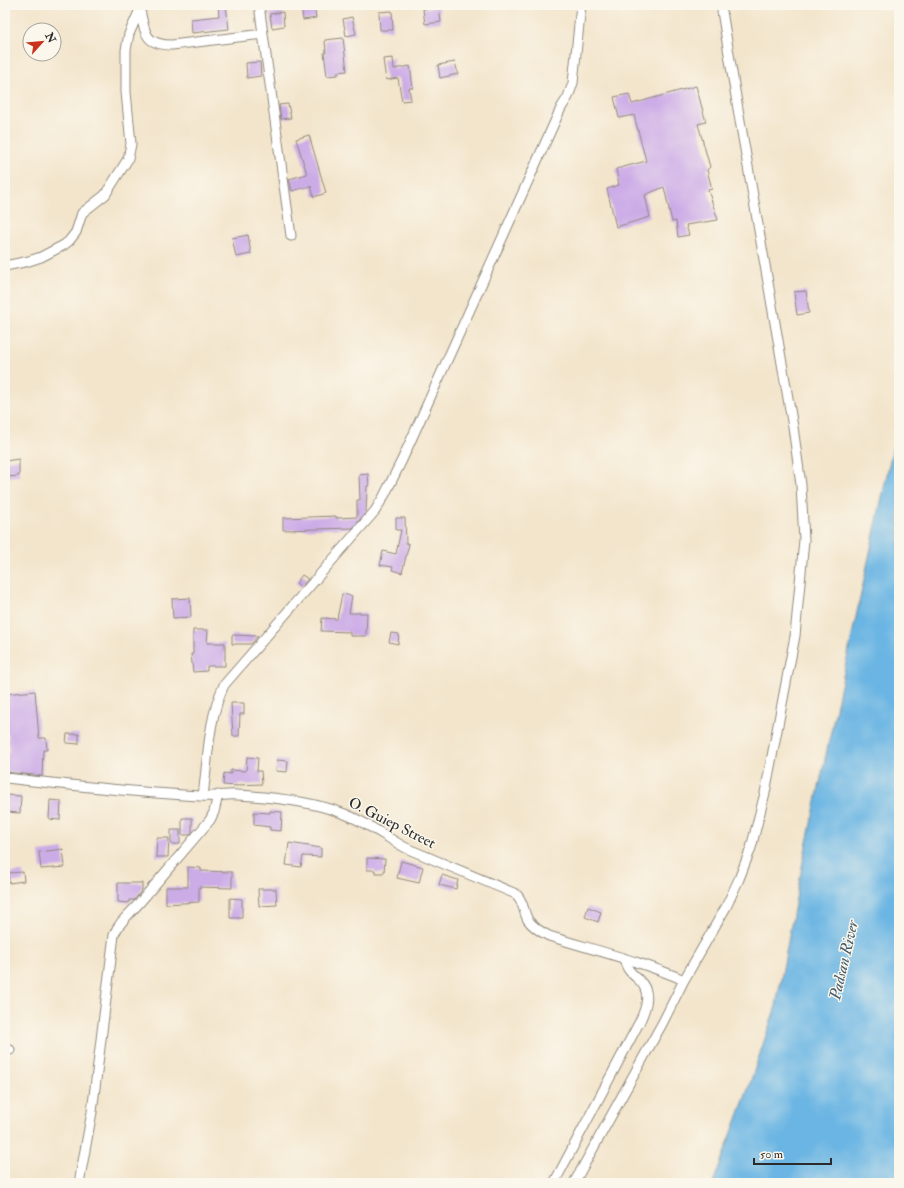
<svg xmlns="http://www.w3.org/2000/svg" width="904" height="1188" viewBox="0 0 904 1188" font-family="'IM FELL Double Pica',serif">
<rect width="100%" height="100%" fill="#fbf7ec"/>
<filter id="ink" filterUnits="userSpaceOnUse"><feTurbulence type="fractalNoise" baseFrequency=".025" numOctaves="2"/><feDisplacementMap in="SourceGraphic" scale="8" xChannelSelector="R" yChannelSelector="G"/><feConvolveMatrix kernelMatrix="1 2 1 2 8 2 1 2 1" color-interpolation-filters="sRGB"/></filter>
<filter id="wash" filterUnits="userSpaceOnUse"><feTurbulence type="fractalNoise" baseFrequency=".012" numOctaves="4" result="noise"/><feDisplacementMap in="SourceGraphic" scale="16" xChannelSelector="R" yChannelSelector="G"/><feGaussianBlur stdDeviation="0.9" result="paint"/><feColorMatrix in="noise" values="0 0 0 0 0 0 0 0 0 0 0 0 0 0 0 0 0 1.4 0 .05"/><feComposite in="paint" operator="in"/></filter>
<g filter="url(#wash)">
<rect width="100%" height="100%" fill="#f3e5cc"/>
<path fill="#6bb5e3" stroke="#4b7087" d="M899,419V1183H713L747,1092L776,1006L804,856Z"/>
<g id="blocks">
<path fill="#ccace7" d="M218,5H226L229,29L192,33L191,19L219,16Z
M301,5H314L316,18L303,20Z
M439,7L441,22L425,24L423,9Z
M392,11L393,30H380L379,12Z
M283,12L284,26L272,28L270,14Z
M352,17L356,34L346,36L343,19Z
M343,38L347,71L338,72V75L327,76L324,53H326L325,40Z
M393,58L394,69L410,66L413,88H409L411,100L402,101L398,78L386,80L383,59Z
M260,62L261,76L247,78L246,63Z
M455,62L458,74L440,78L438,65Z
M696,86L706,122L698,124L710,167L707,170L712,189L708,190L718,220L686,225L689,235L678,237L676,221L672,222L664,187L645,195L650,217L616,227L607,189L619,185L616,169L646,161L634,115L619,118L614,97L629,94L632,104Z
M288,104L291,118L281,119L279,105Z
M309,135L326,193L314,197L311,186L292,191L289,179L307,174L296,139Z
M248,235L251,254L236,257L232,238Z
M806,291L809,313L797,315L794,292Z
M19,459V476L5,477V461Z
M368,474L369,486H367L366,512L353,528L283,530V518L336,516V518L357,517V500H360L359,475Z
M396,518H405L406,543L409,544L402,573L392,570L393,567L380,565L383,551L396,554L401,530H396Z
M302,575L308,579L301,587L296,583Z
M342,594L352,596L349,613H367L366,636H350V632L321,631L322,618L337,619Z
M190,598L191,617L173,618L172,599Z
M193,630H208L207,643H225V666H207V671L193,672L191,654H193Z
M391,633L399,634L398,644L389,642Z
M232,635L258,636L251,644H232Z
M35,691L39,738H46L47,750H43L42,776L5,772V751L9,752L8,733H5V722L7,721L5,694Z
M231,703H244V714H240L239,736H233Z
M67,734H79V744L66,743Z
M247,757L258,758L257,771H261L262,784L238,785V786L223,785L224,773L231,774V770L246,771Z
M277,760L288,761L287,772L276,771Z
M6,795L21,796L20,813L5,812Z
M50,800L61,801L60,820L49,819Z
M270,811L282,812L281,831L270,830V827L254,825V812L270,813Z
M182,818H192V832L189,835H182Z
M171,830H180V844H171Z
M157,838H169L168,857H156Z
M289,843L321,848V857L303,856L301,867L286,865Z
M63,849L65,867L41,869L39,852Z
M367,858L385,859L384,873H375V870H367Z
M401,861L423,867L419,883L397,878Z
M188,867L201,868V871L232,872V888L199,887V902L166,904V887H188Z
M23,872L24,881L9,883L8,873Z
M442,875L458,880L456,889L439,885Z
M118,883H142V890L134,900H129V903L118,902Z
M258,889H276L277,905L259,906Z
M230,898L242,899V918H230Z
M588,907L601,912L598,922L585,917Z"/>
</g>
</g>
<g filter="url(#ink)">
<use href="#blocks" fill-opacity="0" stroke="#8f887c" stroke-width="1"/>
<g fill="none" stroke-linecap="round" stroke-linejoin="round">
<g stroke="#8f887c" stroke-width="11">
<path id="street" d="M259,5L291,236
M140,10C145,33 145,45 172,45L263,34
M5,266L29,261L41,257L64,245L69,241L76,232L82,213L105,195L128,159L131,144L126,92V50L129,34L142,5
M5,778C70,785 136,793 201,796C214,797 226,794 238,795C271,797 311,801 342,813C365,821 384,836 406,848L516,894C524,901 523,912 528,920C533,927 541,932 549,936C594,950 640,961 684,980
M203,796C208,759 208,719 224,685L375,511L384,496L402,460L561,108L568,97L573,83L581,5
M5,1049L10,1050
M79,1183L92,1112L114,935C119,921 132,912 141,901C164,874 187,847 210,820L214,812L218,795
M554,1183L640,1021C646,1008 652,992 639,980C631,973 626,969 624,958
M574,1183L663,1022L684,980L726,907L739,879L751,848L765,793L795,636L804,540L801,485L793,427L738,109L721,5"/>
</g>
<use href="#street" stroke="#fff" stroke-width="9"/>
</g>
</g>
<g text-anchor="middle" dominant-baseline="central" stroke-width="3" stroke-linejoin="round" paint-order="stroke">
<g font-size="15" fill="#2b2b2b" stroke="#fbf7ec">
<text transform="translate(392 823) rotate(27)">O. Guiep Street</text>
</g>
<g font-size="16" font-style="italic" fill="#415b6b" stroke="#fbf7ec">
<text transform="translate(844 960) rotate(-77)">Padsan River</text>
</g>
</g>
<rect width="904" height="1188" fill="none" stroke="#fbf7ec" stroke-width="20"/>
<g transform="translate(42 42) rotate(63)"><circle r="19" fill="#fbf7ec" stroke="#a8a59f"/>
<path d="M0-3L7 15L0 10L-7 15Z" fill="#c8321e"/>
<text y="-6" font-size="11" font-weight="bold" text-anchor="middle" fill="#2b2b2b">N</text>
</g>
<path d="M754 1158v6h77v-6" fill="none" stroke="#2b2b2b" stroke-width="2"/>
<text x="760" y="1158" font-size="12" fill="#2b2b2b" stroke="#fbf7ec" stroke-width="3" paint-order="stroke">50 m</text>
</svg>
